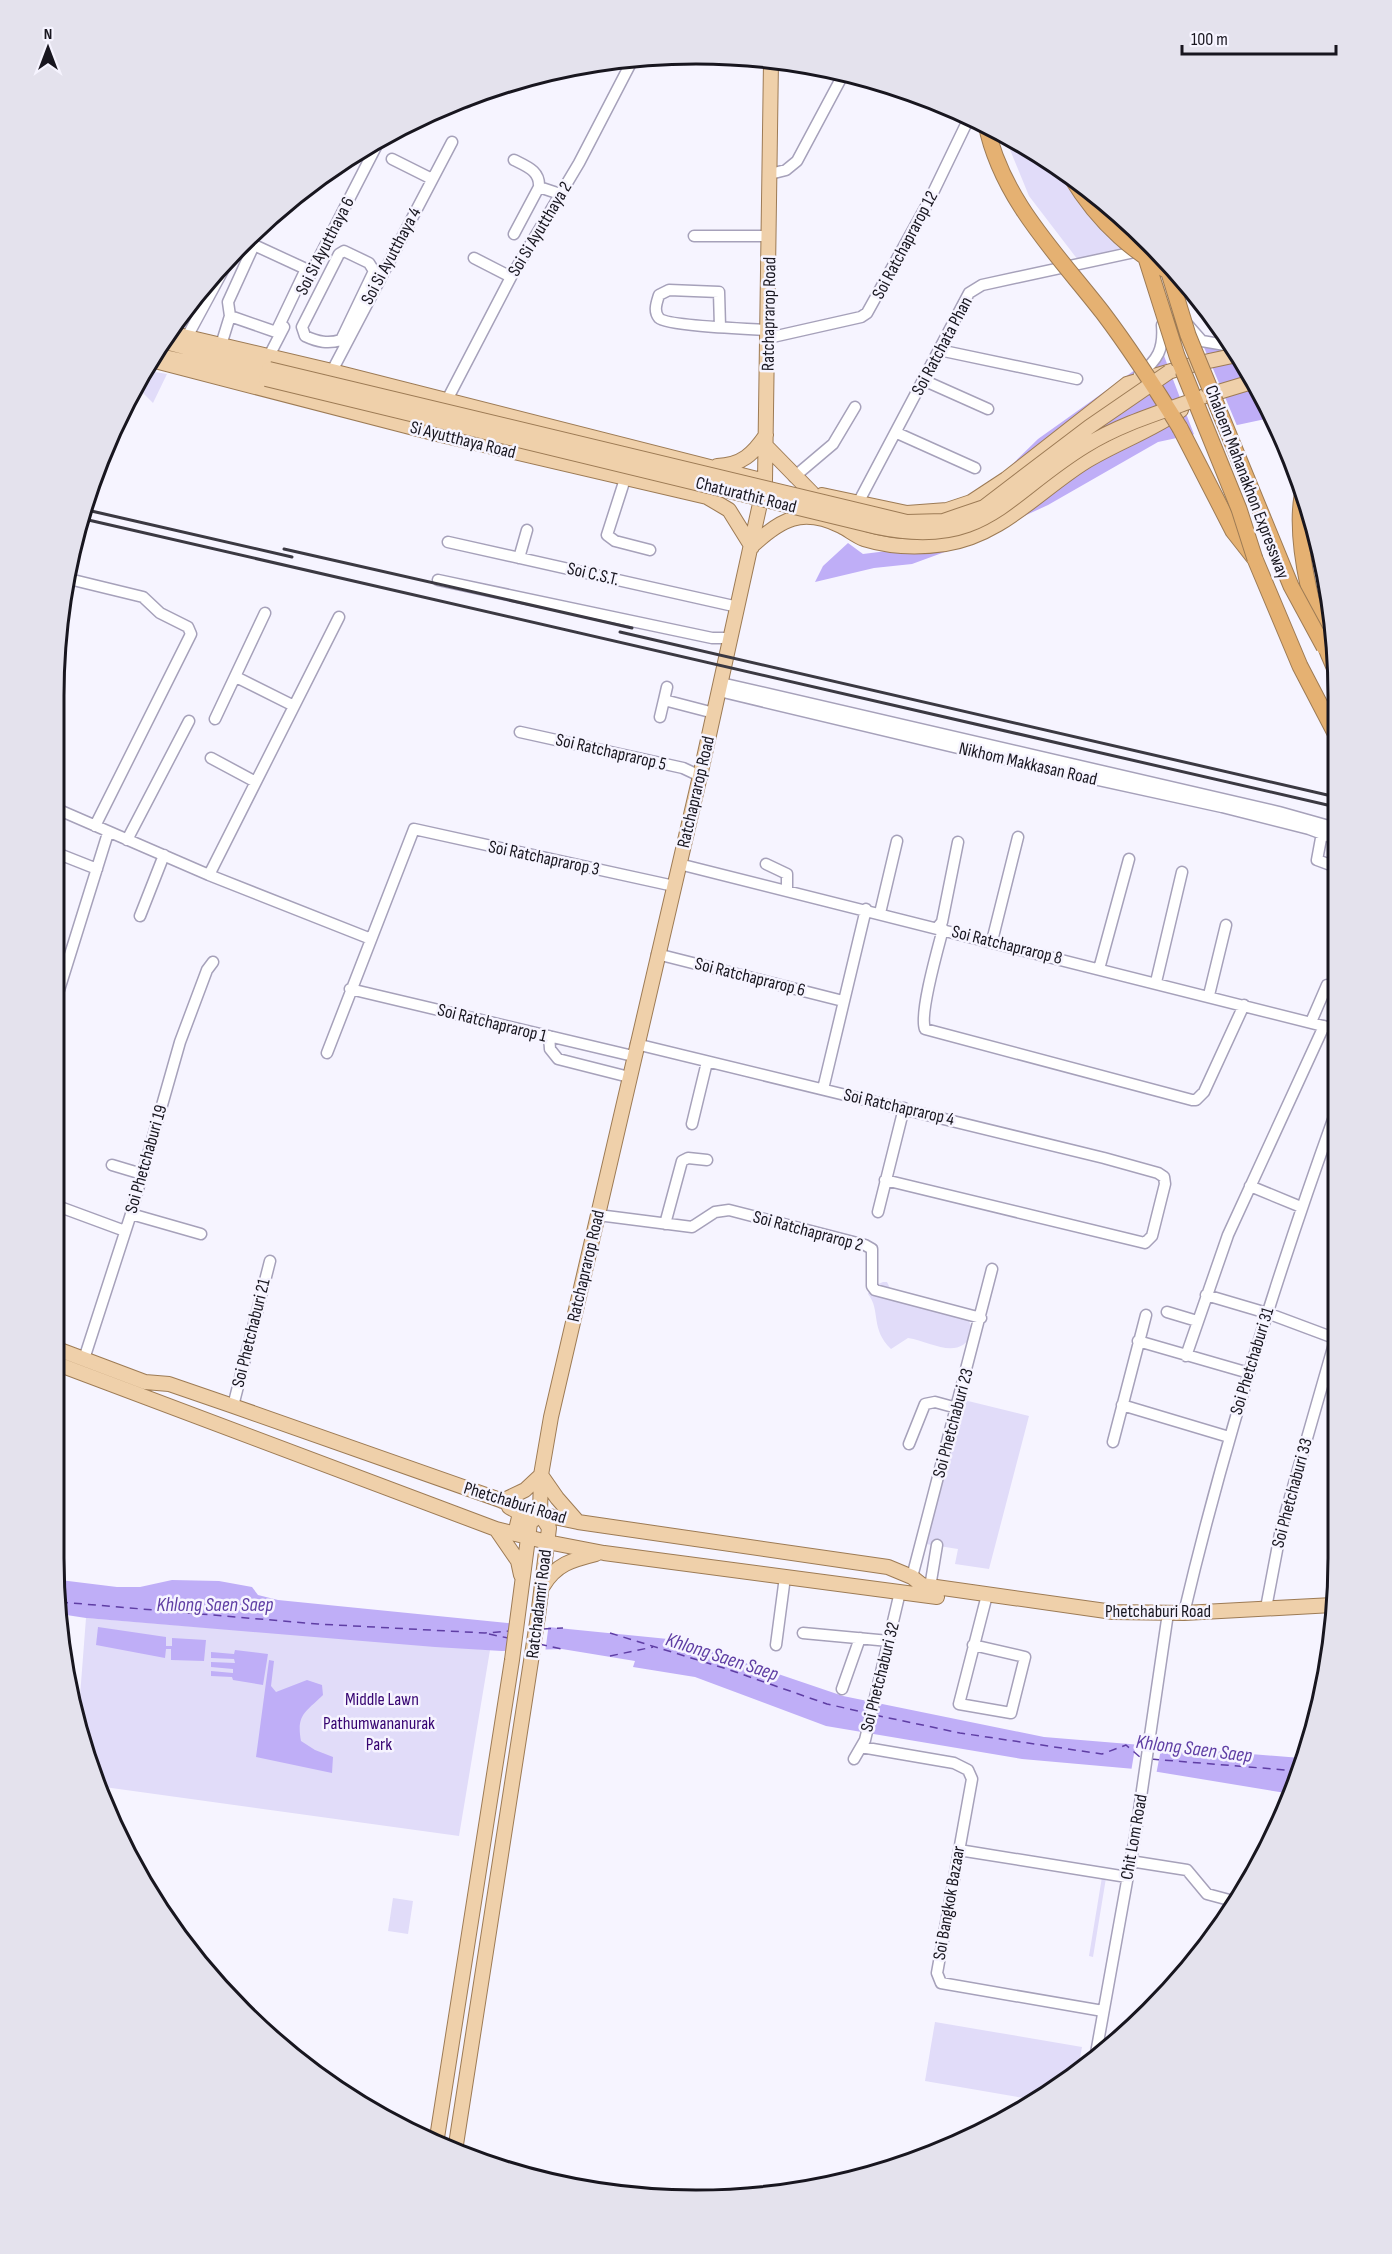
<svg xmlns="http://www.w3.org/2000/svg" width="1392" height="2254" viewBox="0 0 1392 2254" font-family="'Sofia Sans Condensed',sans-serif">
<rect width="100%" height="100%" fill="#f6f4ff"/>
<path fill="#e1dcf9" d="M1004,135L1087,186L1131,228L1137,248L1078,260L1029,196Z
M149,371L167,374L153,403L139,389Z
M883,1282H887L891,1290L968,1318L973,1332C960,1362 932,1342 908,1338L891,1349C870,1329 881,1310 868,1294L871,1287Z
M964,1400L1029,1416L989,1569L955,1564L958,1549L926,1544Z
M86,1618L490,1650L459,1836L97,1786L88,1764L75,1709H79Z
M1102,1877L1106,1878L1093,1957L1089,1956Z
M393,1898L413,1901L408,1934L388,1931Z
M935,2022L1082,2047L1077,2074L1035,2100L925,2081Z"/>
<path fill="#bfaef7" d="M1223,335L1252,375L1270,418L1158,442L1048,505L953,549L912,564L874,568L815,582L823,566L848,543L863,554L887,551L919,529L984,492L1038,439L1163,350Z
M60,1580L117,1587H140L172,1580L219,1581L252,1587L258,1595L278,1600L678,1640L843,1696L1044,1737L1301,1758L1292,1794L1146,1770L1022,1759L826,1726L695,1677L633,1667L635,1661L562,1649L502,1651L435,1647L86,1618L60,1614Z
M98,1627L166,1637V1646H172V1638L206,1640L204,1661L171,1660V1649H166L165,1658L96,1645Z
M235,1650L268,1654L263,1685L233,1680L232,1677L211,1676V1671L233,1673V1669L211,1667V1662L235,1663L234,1659L211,1658V1652L234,1654Z
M269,1660L274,1661L271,1686L276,1692L307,1680L322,1685L323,1695C306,1712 296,1714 301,1741L315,1750L333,1757L332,1773L256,1757Z"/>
<path fill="#f6f4ff" d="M1200,338L1238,428L1195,437L1161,348Z
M513,1619L549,1623L545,1653L507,1654Z
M1136,1742L1162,1744L1156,1775L1131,1772Z"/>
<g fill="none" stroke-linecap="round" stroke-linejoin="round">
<path stroke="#5f3ea4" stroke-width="1.5" stroke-dasharray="8 6" stroke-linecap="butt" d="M60,1602L318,1624L485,1633L511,1631
M543,1629L563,1628
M610,1633L727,1669L827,1704L867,1713
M489,1634L508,1638
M539,1644L562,1649
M610,1656L653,1647
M875,1715L960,1733L1102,1754L1126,1745L1141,1758
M1151,1759L1298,1771"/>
<g stroke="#a6a1ba" stroke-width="13">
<path id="minor" d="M467,102L470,97
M392,159L432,179
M514,160C528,167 540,171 539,187L560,194
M770,174L786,170L797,161L844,73
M514,234L539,187
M694,236H769
M344,251L369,263L374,271L341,340C328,344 318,342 305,336L302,327L339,254Z
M474,258L511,277
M307,281L381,137
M1188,325L1202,341L1231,346
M720,327L719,292L669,290L659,295C657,302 653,311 659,318C667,326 752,329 768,330
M187,337L227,263
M768,338L861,317L867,313L929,201L970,116
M221,345L230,316L228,302L254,245L306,269L276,332L230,316
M939,350L1077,379
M269,356L284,327
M332,371L452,142
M1139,375C1158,360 1164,349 1162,325
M923,380L988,409
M447,400L511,277L579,163L633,59
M897,433L975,468
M794,477L833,444L855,407
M625,479L607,535L615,541L650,550
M858,503L969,293L982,285L1153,248
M448,542L738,607
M519,558L527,530
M69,579L143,597L160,613L188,627L191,634L95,826
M438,580L712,638H731
M236,677L292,705
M721,683L1279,812L1336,828
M667,687L664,700L714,713
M719,691L1034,766L1222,807L1309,829L1336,839
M660,717L664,700
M215,719L265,613
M520,732L683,768L700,776
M211,758L254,781
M59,810L209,875L371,939
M1322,833L1317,860L1336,867
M127,840L189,721
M59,854L97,869
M679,864L1335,1029
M766,864L787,874V891
M209,875L339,617
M880,913L897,841
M140,916L164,855
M937,928L942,922L958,842
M943,929C938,948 919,1014 925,1029L1192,1100H1196L1204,1092L1244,1005
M992,941L1018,837
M657,954L843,1001
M1099,969L1129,859
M1156,982L1182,872
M350,989L633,1056
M59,990L108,833
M1209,995L1226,925
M1311,1022L1327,985
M549,1036L550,1049L558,1059L629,1077
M636,1044L1104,1158L1158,1173L1164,1177L1165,1184L1152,1236L1145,1243L885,1180
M327,1053L414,829L674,886
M823,1089L866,909
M692,1124L707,1062
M112,1165L142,1174
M1250,1186L1301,1207
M60,1207L125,1231
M878,1212L904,1108
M131,1214L201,1234
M598,1215L692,1227L715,1212L729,1210L865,1245L872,1249V1286L875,1290L981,1318
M665,1224L682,1161L688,1158L707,1160
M1206,1295L1267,1313L1334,1338
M1167,1312L1197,1321
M1138,1341L1249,1373
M1186,1356L1228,1235L1324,1026
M84,1359L131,1214L180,1042L207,970L213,962
M1122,1405L1229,1437
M233,1406L270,1261
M1113,1442L1146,1315
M909,1444L925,1404L935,1402L957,1408
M912,1577L992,1269
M930,1587L937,1545
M1266,1608L1281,1529L1334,1344
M1184,1613C1224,1443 1276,1278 1335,1114
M803,1633L889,1641
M776,1645L785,1577
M973,1645L1025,1657L1011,1713L959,1704L987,1595
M842,1689L860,1638
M861,1747L954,1763L968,1770L972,1779L937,1973L941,1983L1103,2011
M854,1759L865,1740L900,1592
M965,1851L1127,1877
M1130,1861L1187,1870L1207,1894L1233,1901
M1095,2059L1136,1831L1168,1613"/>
</g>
<g stroke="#9d7b55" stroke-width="16">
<path id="major" d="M170,333L332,371L765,481
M165,342L269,369
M160,356L266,379
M155,361L437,434L707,497L729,510L752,547
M1202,397L1255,381
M766,446L812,493
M717,466C742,465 753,454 766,435
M822,495L907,513L947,510L971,502L1006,479L1127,384L1195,364L1237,355
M752,546C781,519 802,507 841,526C849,530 856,536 864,539C890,547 919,548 945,544C1001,536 1040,490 1085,462C1116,443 1151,431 1181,410
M60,1350L145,1382L169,1384L233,1406L540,1514L578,1522L888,1567L912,1577L922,1585L1113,1612L1184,1613L1333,1605
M60,1365L496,1529L547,1542L604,1553L937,1597
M541,1475L557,1498L578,1522
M502,1501L525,1490L541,1475
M509,1507L520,1513L515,1534
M540,1514L541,1475L551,1417L700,776L765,481L771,61
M496,1529L518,1561L521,1575
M543,1586C556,1564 572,1560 596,1554
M436,2144L512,1660L530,1523L540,1514
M455,2151L538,1616L549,1528L540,1514"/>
</g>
<g stroke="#9d7b55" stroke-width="17">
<path id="highway" d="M1180,428L1233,531L1255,559L1300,666L1336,735
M1302,496C1294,545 1315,629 1337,673"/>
</g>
<use href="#minor" stroke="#fff" stroke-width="10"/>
<use href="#major" stroke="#efd0aa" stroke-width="14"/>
<use href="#highway" stroke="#e5b172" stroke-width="15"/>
<path stroke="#3b3942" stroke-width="3" d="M87,510L292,557
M84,519L1336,807
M284,549L632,628
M620,632L1336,797"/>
<g stroke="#9d7b55" stroke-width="16" stroke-linecap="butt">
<path id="major-bridge" d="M269,369L907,522L943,521L984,507L1089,427L1169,372
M266,379L877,527C985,550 1005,495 1085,446C1120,424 1161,412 1200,398"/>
</g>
<g stroke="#9d7b55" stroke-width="17" stroke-linecap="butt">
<path id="highway-bridge" d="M986,124C1001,199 1058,255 1103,313C1131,350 1156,389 1180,428
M1071,177C1099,224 1135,255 1184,280
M1139,236L1177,356L1239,509L1255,559
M1165,260L1188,335L1291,586L1324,647"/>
</g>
<use href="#major-bridge" stroke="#efd0aa" stroke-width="14"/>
<use href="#highway-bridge" stroke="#e5b172" stroke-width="15"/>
</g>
<g text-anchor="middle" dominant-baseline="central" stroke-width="5" stroke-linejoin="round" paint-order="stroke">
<g font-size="18" fill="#18161f" stroke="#f6f4ff">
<text transform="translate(540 229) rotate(-59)">Soi Si Ayutthaya 2</text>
<text transform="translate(905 245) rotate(-62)">Soi Ratchaprarop 12</text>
<text transform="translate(325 246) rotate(-63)">Soi Si Ayutthaya 6</text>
<text transform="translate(391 256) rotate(-62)">Soi Si Ayutthaya 4</text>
<text transform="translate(769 314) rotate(-89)">Ratchaprarop Road</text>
<text transform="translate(942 346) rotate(-62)">Soi Ratchata Phan</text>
<text transform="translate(463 440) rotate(14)">Si Ayutthaya Road</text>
<text transform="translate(1247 482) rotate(69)">Chaloem Mahanakhon Expressway</text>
<text transform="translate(746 495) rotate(14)">Chaturathit Road</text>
<text transform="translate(593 574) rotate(13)">Soi C.S.T.</text>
<text transform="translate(611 752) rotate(13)">Soi Ratchaprarop 5</text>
<text transform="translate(1028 764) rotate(13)">Nikhom Makkasan Road</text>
<text transform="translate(696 792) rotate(-77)">Ratchaprarop Road</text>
<text transform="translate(544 858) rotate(12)">Soi Ratchaprarop 3</text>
<text transform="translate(1007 945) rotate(14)">Soi Ratchaprarop 8</text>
<text transform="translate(750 977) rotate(14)">Soi Ratchaprarop 6</text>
<text transform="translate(492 1023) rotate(14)">Soi Ratchaprarop 1</text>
<text transform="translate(899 1107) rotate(13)">Soi Ratchaprarop 4</text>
<text transform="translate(146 1159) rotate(-74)">Soi Phetchaburi 19</text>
<text transform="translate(808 1231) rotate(15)">Soi Ratchaprarop 2</text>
<text transform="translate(586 1266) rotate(-77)">Ratchaprarop Road</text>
<text transform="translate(251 1333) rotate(-76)">Soi Phetchaburi 21</text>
<text transform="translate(1252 1361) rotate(-73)">Soi Phetchaburi 31</text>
<text transform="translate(953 1423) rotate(-75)">Soi Phetchaburi 23</text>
<text transform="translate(1292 1493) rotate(-75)">Soi Phetchaburi 33</text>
<text transform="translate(515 1503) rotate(17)">Phetchaburi Road</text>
<text transform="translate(539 1604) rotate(-83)">Ratchadamri Road</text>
<text x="1158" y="1611">Phetchaburi Road</text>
<text transform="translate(880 1677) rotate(-76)">Soi Phetchaburi 32</text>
<text transform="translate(1134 1837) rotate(-80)">Chit Lom Road</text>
<text transform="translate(949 1903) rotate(-80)">Soi Bangkok Bazaar</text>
</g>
<g font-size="18" fill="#370572" stroke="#f6f4ff">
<text x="382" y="1699">Middle Lawn</text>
<text x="379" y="1723">Pathumwananurak<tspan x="379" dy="21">Park</tspan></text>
</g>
<g font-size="20" font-style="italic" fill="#5f3ea4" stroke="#f6f4ff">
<text x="215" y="1605">Khlong Saen Saep</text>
<text transform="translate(722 1657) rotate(18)">Khlong Saen Saep</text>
<text transform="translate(1194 1749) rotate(7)">Khlong Saen Saep</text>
</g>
</g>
<path d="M0 0H1392V2254H0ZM696 64H696A632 632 0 0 1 1328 696V1558A632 632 0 0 1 696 2190H696A632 632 0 0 1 64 1558V696A632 632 0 0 1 696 64Z" fill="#e4e2ed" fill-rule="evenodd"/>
<path fill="none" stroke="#18161f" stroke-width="3" d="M696 64H696A632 632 0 0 1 1328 696V1558A632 632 0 0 1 696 2190H696A632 632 0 0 1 64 1558V696A632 632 0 0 1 696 64Z"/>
<g transform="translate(48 48)" stroke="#f6f4ff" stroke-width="4.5" paint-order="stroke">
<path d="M0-4.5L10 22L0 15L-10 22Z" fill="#18161f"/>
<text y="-9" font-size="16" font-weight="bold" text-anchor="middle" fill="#18161f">N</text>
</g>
<path d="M1182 45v9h154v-9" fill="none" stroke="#18161f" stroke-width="3"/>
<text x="1191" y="45" font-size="18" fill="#18161f" stroke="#f6f4ff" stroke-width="4.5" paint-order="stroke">100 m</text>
</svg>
